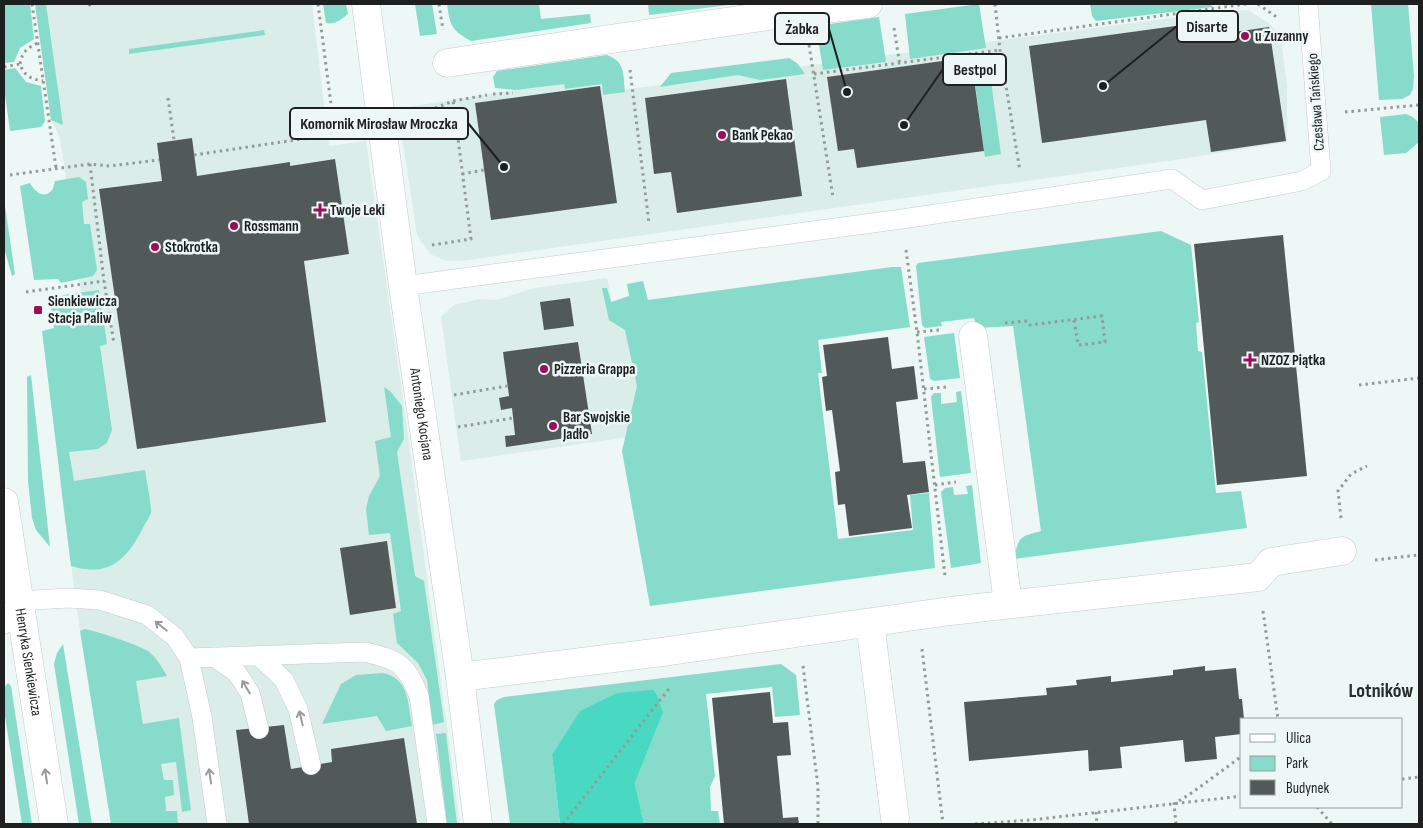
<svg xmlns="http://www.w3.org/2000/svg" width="1423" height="828" viewBox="0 0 1423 828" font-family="'Sofia Sans Condensed',sans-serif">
<rect width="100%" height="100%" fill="#edf7f5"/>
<path fill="#daede9" d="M35,4H312L329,146L366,141L405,413L460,824H111L80,631L60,483L69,452L99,430L63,157L59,135L51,120Z
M1248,10L1270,24L1281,40L1287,86V142L1181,159L461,261H447L430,254L417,235L398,111L401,108L614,75L622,90L1217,12Z
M607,278L612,302L630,299L650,434L461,461L441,317L454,305L479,299L496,300L535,288Z"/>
<path fill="#86dbcb" d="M4,4H30L34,39L20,48L14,62L4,63Z
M35,4H46L63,125L51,120Z
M323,4H346L348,14C341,20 334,25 326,23Z
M415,4H432L437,34L420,36Z
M447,4H539L541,19L590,14L591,23L471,41C451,30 450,25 447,4Z
M648,4H737L649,15Z
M979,4L986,48L910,59L905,14Z
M1090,4H1210L1213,7L1096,21L1092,16Z
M1371,4H1408L1414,76L1413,89L1410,95L1402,99L1379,100Z
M879,17L886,62L823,70L816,26Z
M264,30L265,35L129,54V49Z
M607,55C626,62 623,75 625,92L603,95L602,84L565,89L564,84L516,90L495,88L493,77L497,71Z
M789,58L797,63L805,74L760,80L738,75L660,87L671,73Z
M988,59L1001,154L985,157L972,61Z
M15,68L26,82L41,86L45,121L41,127L10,131L4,87V70Z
M1406,114C1421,120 1421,126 1419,142L1406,153L1384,155L1380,117Z
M79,177L86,182L88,199L82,202L84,224H90L97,270L93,276L61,283L58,279L34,280L20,186L30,183C34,191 44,200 52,190C54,187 54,184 55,181Z
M4,199L15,274L12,276L4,248Z
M1161,231L1191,245L1199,322L1196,323L1198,351L1202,352L1216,493L1241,491L1247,528L1014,559C1019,536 1019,537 1041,531L1013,326L977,328L974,318L941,322L942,326L925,328L922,325L916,266L918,263Z
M892,267H901L910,327L818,340L822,373H818L838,539L913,530L910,495L929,493L935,568L650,606L622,451L637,386L625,330L609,320L602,288H607L611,302L629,296L627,284L643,281L648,300Z
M99,290L107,344L100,346L112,430L107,443L98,449L69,452L74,481L145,470C146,479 152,505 151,513C149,518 144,525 142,530C125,562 107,577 71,566L42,331L54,328L50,303L64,300L63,295Z
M954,333L960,378L934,381L930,379L924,337Z
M31,375L50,547L36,530L32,518L28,481L27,377Z
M384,387L391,392L402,406L404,439L397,452L415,576L424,581L444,722L432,725L427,680L418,663L397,643L393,614L401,611L390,533L369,535L366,509L369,496L380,476L375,441L391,437Z
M961,391L971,473L940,477L931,397L934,393H941V404L957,402L956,392Z
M972,485L981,563L951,568L941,492L945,488L953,487L954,495L968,494L966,486Z
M85,629C99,632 136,644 148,651C156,657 162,667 167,676L136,681L143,724L179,718L191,810L182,812L176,762L161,764L164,780H173L174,795L165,797L166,811H177L178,824H111L80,631Z
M63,644L92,824H79L54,664L57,653Z
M781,664L796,675L800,715L775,717L772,687L706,694L715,776L710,787L711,811H718L720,824H644L635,783L663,713L552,755L560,824H510L494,704L497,700L504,697Z
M382,673C409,677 408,704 412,726L386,731L377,716L322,724L341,684L356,675Z
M8,683L11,686L32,824H22L4,710V688Z
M446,733L457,824H447L436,734Z"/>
<path fill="#49d9c3" d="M653,690L657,695L663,713L635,783L644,824H560L552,755L580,711L617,693Z"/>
<path fill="#525a59" d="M1190,24L1192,38L1269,27L1286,141L1211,152L1206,120L1042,143L1029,46Z
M971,57L984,151L857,168L854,149L838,151L827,77Z
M786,79L802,196L677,213L671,172L654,174L645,98Z
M600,86L617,203L491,220L475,103Z
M192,138L197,176L290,162V166L335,159L349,254L304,261L326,422L137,449L99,189L162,181L157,143Z
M1283,235L1307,476L1217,485L1194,244Z
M570,298L574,326L544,330L540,302Z
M888,337L892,369L914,366L918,399L896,402L903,463L925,461L929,492L907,495L912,528L849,536L845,504L838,505L835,472L840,471L832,410L826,411L822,377L827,376L823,345Z
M578,342L592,434L506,447L505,436L515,435L512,408L501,410L499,398L509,396L503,352Z
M387,541L396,608L350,615L340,548Z
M1205,666V671L1236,668L1239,699H1242L1244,719H1242V734L1215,737L1217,759L1185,762L1183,740L1120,747L1122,768L1089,771L1088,750L969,761L964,702L1047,695L1046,688L1077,685L1076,680L1111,676V682L1173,675V670Z
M770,692L773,723L788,722L791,755L777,756L783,818L798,817L799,824H724L712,698Z
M284,725L291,769L332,762L331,749L404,738L417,824H249L236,730Z"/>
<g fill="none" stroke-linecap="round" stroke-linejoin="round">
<g stroke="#c2ccca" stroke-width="20">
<path id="lane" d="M403,286L902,219L1172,179L1202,200L1302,181L1321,171L1308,4
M4,624L18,601L68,598L100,600L147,615L175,637L189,658L202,717L217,824
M214,657L237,673L250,693L259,729
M260,657L284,680L298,709L311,765
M189,658L365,652C398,660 406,663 419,696L437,824"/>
</g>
<g stroke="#c2ccca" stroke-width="29">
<g id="street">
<path id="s1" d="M366,4L403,286L460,677L478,824"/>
<path d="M447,63L788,13L868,4"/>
<path d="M973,336L1008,604"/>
<path d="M870,623L895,818"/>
<path d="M460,677L662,652L950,611L1258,577L1271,562L1342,551"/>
</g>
</g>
<g stroke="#c2ccca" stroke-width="29">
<g id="secondary">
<path id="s2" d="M4,502L54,824"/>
</g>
</g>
<path stroke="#939a98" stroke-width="3" stroke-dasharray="2.5 4" stroke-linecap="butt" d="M32,4L56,168
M89,4L93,9
M318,4L335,135
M439,4L443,30
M995,4L1000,50L1020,171
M1258,4L1278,18
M894,28L900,66
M999,38L1246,4
M809,45L833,197
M20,64C22,52 27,48 38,43
M4,67L20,64C24,76 31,79 43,81
M630,70L649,223
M814,74L1000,50
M493,94L513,93
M168,98L174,140
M416,112L433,109L453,101L487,95
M1345,112L1419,105
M194,155L349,132
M90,164L104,281L114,344
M462,174L484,170
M10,175L90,164L109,166L159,160
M432,245L471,239L453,100
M906,250L917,332L945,576
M26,292L104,281
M1005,323L1027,321L1030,325L1102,316L1105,342L1078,345L1074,320
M917,332L939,330
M1359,385L1419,378
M924,389L946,387
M454,395L507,386
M458,427L513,418
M935,485L956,482
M1341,518L1338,491L1351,474L1367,466
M1375,560L1419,555
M1263,611L1278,719
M922,649L943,824
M803,666L818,787V824
M1402,779L1419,777
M1317,807L1332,824
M1096,812L1097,824
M563,824L671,686
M975,824L1031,820L1242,796
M1176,824L1174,804L1193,792L1242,756"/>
<use href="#lane" stroke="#fff" stroke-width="19"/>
<use href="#street" stroke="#fff" stroke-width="28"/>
<use href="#secondary" stroke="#fff" stroke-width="28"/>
</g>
<defs><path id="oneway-shaft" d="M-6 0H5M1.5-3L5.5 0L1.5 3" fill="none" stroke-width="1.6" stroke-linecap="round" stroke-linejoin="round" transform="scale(1.25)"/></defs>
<g stroke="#999b9a">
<use href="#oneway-shaft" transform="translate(161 626) rotate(-141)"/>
<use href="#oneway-shaft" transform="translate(246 687) rotate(-121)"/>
<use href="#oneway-shaft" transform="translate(301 718) rotate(-103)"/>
<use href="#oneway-shaft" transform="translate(46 776) rotate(-99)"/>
<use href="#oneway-shaft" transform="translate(210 776) rotate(-98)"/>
</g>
<g fill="#9b0c5b" stroke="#edf7f5" stroke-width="2">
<circle cx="1245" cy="36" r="5"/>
<circle cx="722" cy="135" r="5"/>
<path d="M317.5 202.5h5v5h5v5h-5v5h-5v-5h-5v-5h5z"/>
<circle cx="234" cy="226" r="5"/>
<circle cx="155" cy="247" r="5"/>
<rect x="33" y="305" width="10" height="10" rx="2.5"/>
<path d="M1247.5 352.5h5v5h5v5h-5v5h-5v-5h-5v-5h5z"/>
<circle cx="544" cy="369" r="5"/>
<circle cx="553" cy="426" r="5"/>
</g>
<g text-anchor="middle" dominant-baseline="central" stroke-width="5" stroke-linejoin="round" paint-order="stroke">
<g font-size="15" font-weight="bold" fill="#1d201f" stroke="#edf7f5" text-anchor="start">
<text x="1255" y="36">u Zuzanny</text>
<text x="732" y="135">Bank Pekao</text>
<text x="330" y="210">Twoje Leki</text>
<text x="244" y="226">Rossmann</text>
<text x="165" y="247">Stokrotka</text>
<text x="48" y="301">Sienkiewicza<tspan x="48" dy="17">Stacja Paliw</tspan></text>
<text x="1261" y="360">NZOZ Piątka</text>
<text x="554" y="369">Pizzeria Grappa</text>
<text x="563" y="417">Bar Swojskie<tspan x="563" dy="17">Jadło</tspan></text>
</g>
<g font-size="15" fill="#1d201f" stroke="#edf7f5">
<text transform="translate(1316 102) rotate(-94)">Czesława Tańskiego</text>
<text stroke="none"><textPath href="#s1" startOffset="414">Antoniego Kocjana</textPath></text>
<text stroke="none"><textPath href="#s2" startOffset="162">Henryka Sienkiewicza</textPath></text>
</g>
<g font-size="20" font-weight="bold" fill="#262d2b" stroke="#edf7f5">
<text x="1381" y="691">Lotników</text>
</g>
</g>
<path fill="none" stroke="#1d201f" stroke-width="2" d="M1103 86L1177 26M847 92L829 29M904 125L943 69M504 167L468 123"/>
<g fill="#1d201f" stroke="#edf7f5" stroke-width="2">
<circle cx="1103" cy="86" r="5"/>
<circle cx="847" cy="92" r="5"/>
<circle cx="904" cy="125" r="5"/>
<circle cx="504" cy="167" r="5"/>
</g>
<g fill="#edf7f5" stroke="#1d201f" stroke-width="2">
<rect x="1177" y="11" width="61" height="31" rx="5"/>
<rect x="775" y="13" width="54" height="31" rx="5"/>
<rect x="943" y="54" width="63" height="31" rx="5"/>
<rect x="290" y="108" width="178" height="31" rx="5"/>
</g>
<g font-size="16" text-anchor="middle" font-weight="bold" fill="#1d201f">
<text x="1207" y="32">Disarte</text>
<text x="802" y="34">Żabka</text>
<text x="975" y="75">Bestpol</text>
<text x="379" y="129">Komornik Mirosław Mroczka</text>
</g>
<rect width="1423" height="828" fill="none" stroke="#1d201f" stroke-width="10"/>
<rect x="1240" y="718" width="162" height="90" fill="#edf7f5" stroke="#9aa19f"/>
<rect x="1250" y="734" width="25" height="8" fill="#ffffff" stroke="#9aa19f"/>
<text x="1286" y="743" font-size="15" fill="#1d201f">Ulica</text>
<rect x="1250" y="756" width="25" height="15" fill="#86dbcb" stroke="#9aa19f"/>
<text x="1286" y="768" font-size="15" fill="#1d201f">Park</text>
<rect x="1250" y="780" width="25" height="15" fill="#525a59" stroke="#9aa19f"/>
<text x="1286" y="793" font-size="15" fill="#1d201f">Budynek</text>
</svg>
